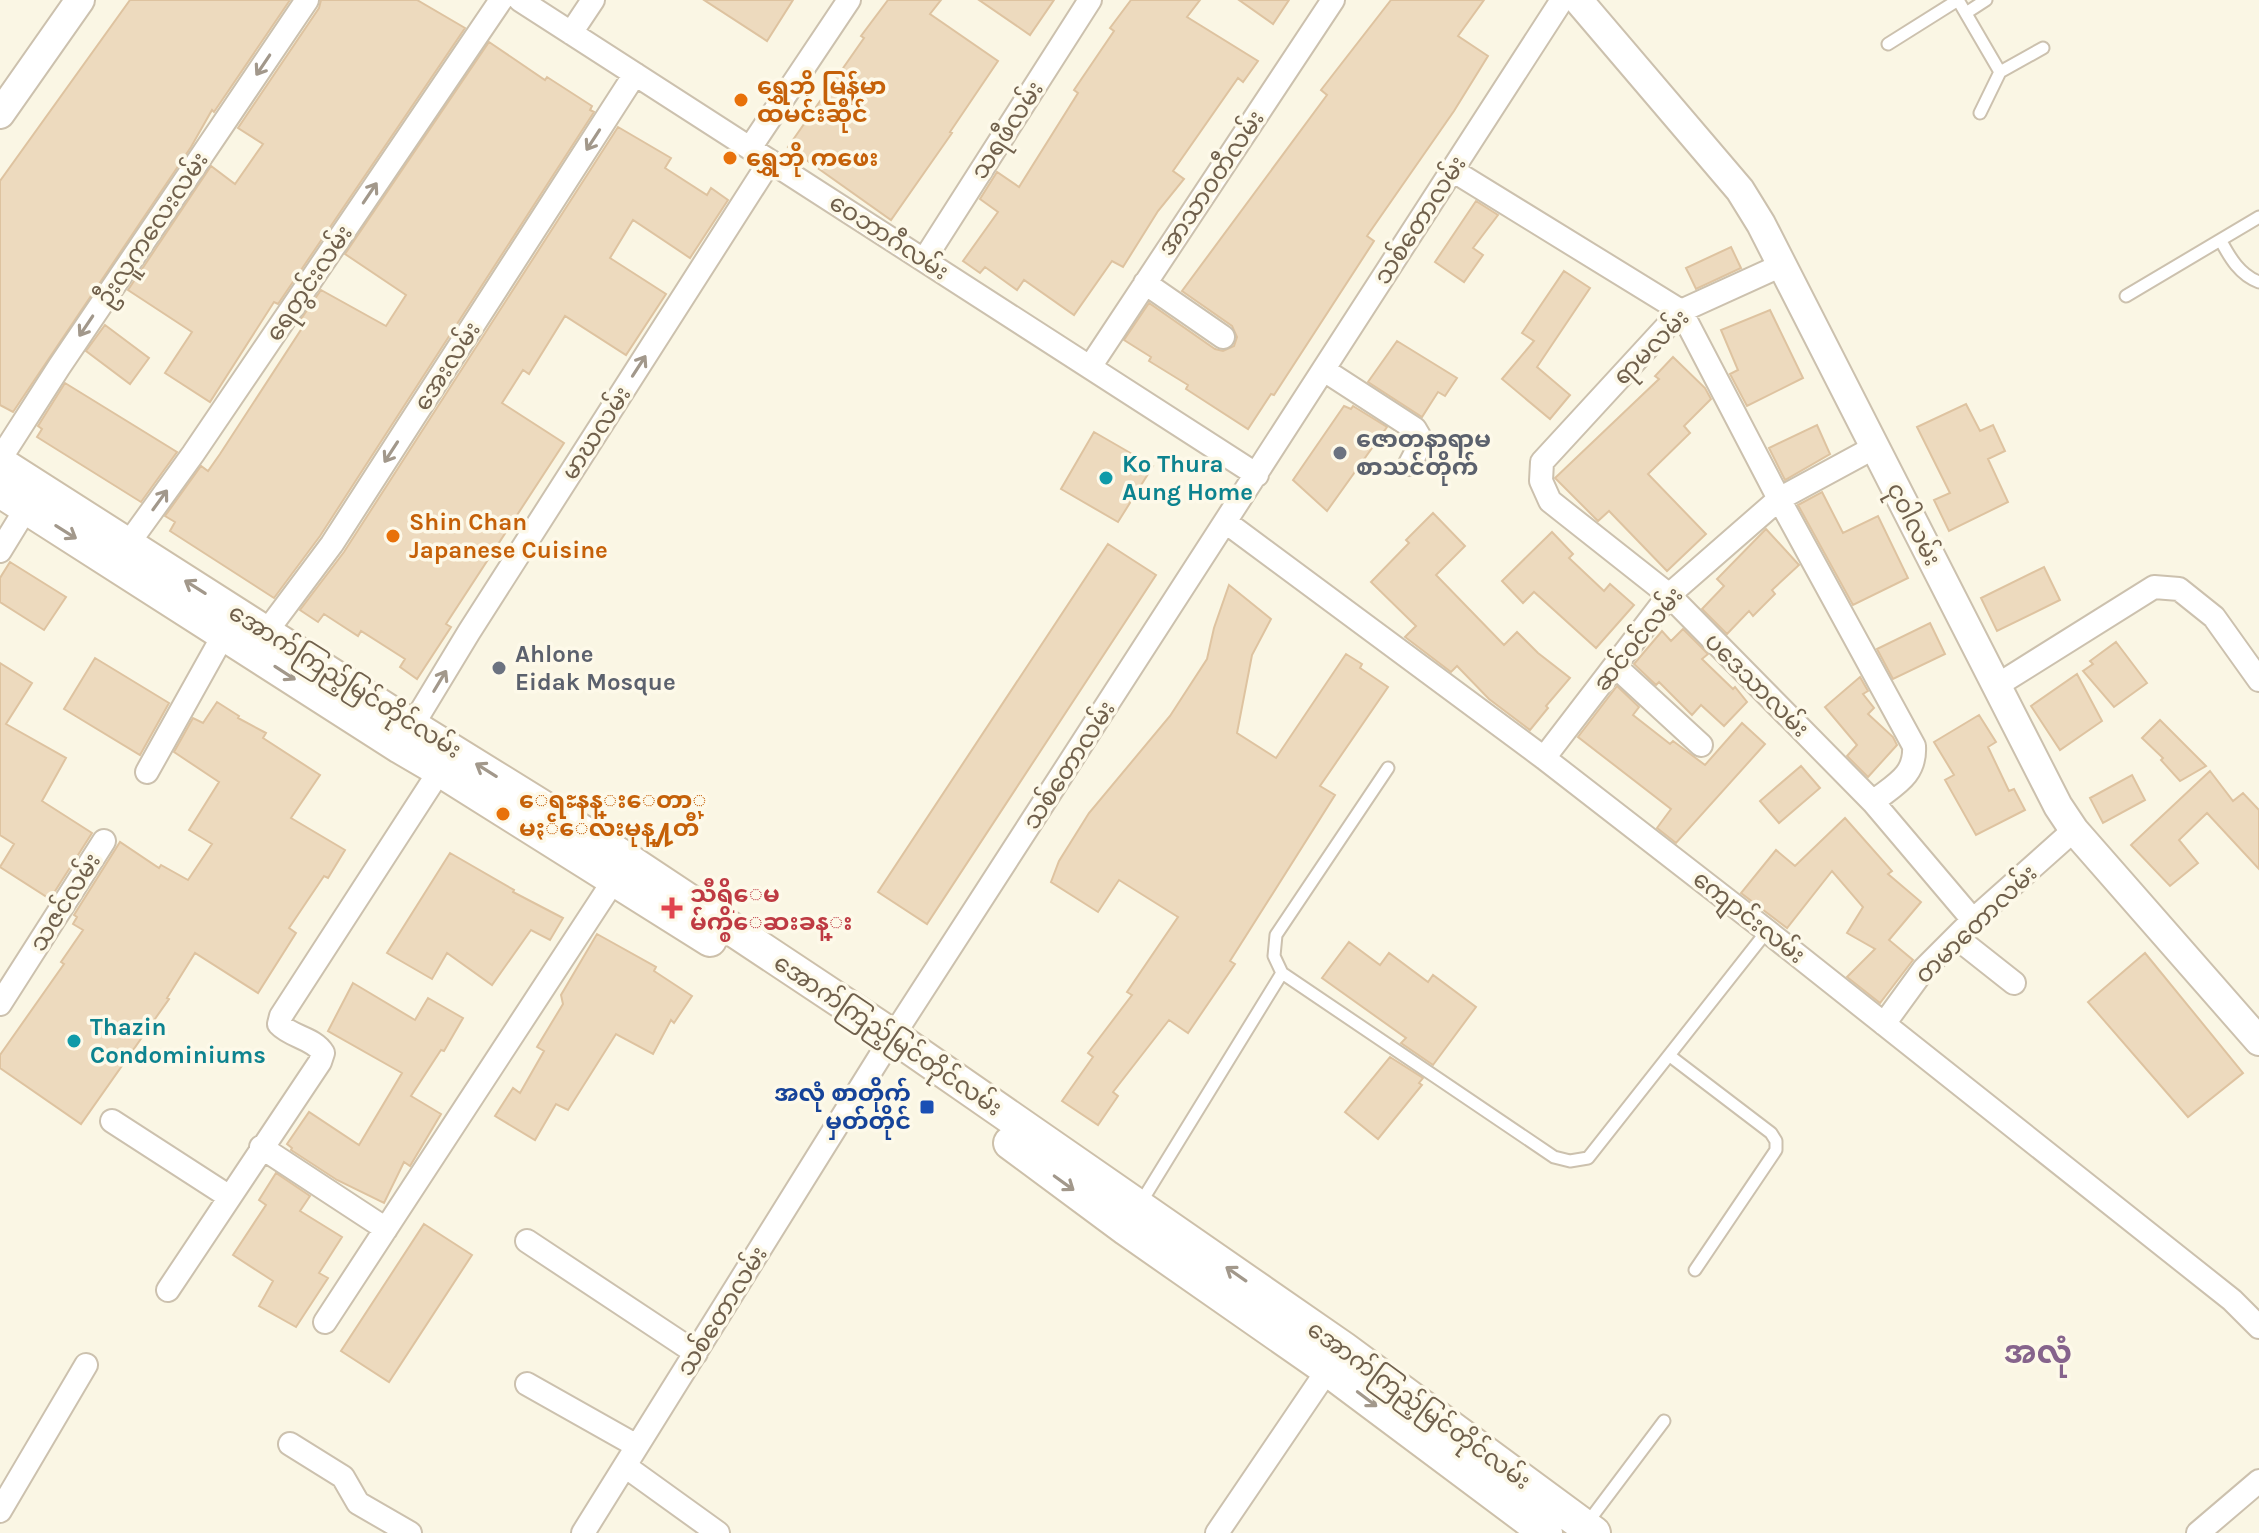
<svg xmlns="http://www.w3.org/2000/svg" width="2259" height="1533" viewBox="0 0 2259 1533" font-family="Karla,'Noto Sans Myanmar',sans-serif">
<rect width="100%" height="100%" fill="#faf6e4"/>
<path fill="#eddabe" stroke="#dec3a0" stroke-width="2" d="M130,0H290L214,112L212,110L191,147L13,412L0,405V181Z
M321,0H417L465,28L278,304L274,302L210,402L165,373L192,332L128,290L211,166L235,184L263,144L238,128L319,8Z
M704,0H793L767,41Z
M888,0H941L930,14L998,61L950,132L952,133L891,220L788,147L864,38L861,36Z
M979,0H1054L1030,35Z
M1131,0H1200L1187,17L1258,61L1243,82L1238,78L1173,171L1184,179L1158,211L1123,267L1112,261L1074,315L1024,280L1017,290L985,267L980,273L963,261L998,212L980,199L997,172L1019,187L1078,93L1074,90L1114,31L1110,28Z
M1239,0H1289L1273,24Z
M1391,0H1484L1458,36L1488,56L1454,111L1367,236L1374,241L1274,395L1271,394L1248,429L1186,389L1188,385L1149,361L1151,357L1124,340L1149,303L1215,349L1223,351L1234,346L1237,337L1232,326L1182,291L1327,95L1321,90Z
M489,42L545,80L547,77L592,106L590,110L594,112L320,536L274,598L170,531L175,522L165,516L201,466L208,471L220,454L306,322L301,319L321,290L386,326L406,295L345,254Z
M618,127L671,158L665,168L707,195L711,188L728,200L690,258L633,220L610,258L666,294L626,355L565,316L529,374L523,370L502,403L564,443L446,624L451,627L417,679L400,667L405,659L361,631L358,636L324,614L318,622L300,610L344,552Z
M1476,201L1498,215L1473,248L1483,255L1464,282L1435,262Z
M1731,247L1741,268L1696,289L1686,268Z
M1564,271L1590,288L1537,367L1570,395L1550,419L1502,379L1534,341L1522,333Z
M1770,310L1803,378L1747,406L1730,374L1738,370L1721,330Z
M105,325L149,358L130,384L86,351Z
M1397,341L1457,378L1445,396L1438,392L1422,417L1368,382Z
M1673,357L1705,388L1711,399L1684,426L1690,433L1648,474L1706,534L1667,571L1609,511L1598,521L1555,478L1659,379L1655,376Z
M65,383L177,452L141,502L37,437L42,429L38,426Z
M1966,404L1980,431L1993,425L2005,451L1988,459L2008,502L1949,531L1934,500L1950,493L1917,427Z
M1344,406L1351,409L1353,406L1387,427L1327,511L1293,480Z
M1817,425L1830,454L1785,480L1769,448Z
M1094,432L1153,466L1118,522L1061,489Z
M1822,492L1843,533L1878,516L1908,578L1853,605L1798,505Z
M1433,513L1465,546L1436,575L1504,645L1517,632L1538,653L1570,678L1546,706L1548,708L1530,730L1489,699L1457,666L1451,672L1405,637L1416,626L1371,582L1409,543L1406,540Z
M1766,529L1799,565L1772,590L1775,594L1753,616L1749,611L1727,634L1702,609L1724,586L1717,579Z
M1552,532L1573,554L1569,558L1604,591L1610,584L1634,605L1596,648L1534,592L1523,603L1502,581Z
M1108,544L1156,575L927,924L878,892Z
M10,562L66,597L44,630L0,602V578Z
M2044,567L2060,600L1997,631L1981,598Z
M1229,585L1271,619L1252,655L1237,733L1276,758L1346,654L1362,664L1360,668L1388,687L1320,786L1335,795L1230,961L1235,964L1188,1033L1169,1020L1113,1092L1118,1096L1098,1125L1062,1101L1093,1057L1088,1053L1132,995L1127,992L1178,917L1119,880L1098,912L1051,882L1059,861L1089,813L1170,716L1207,659L1214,628Z
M1930,623L1945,654L1893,679L1877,649Z
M1683,629L1708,654L1702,659L1733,689L1735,687L1747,702L1724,726L1701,705L1692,715L1659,682L1656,685L1634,664L1662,631L1671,641Z
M2116,642L2147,683L2114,707L2083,671L2093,664L2090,661Z
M95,658L169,703L140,755L64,709Z
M0,663L32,683L6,724L66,758L42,801L92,833L50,899L0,867L14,844L0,835Z
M2077,674L2102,721L2060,750L2031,706Z
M1860,677L1868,691L1863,694L1874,708L1868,714L1893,737L1897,745L1868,777L1847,756L1857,745L1825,707Z
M1617,686L1639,707L1633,715L1670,744L1673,741L1705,765L1742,723L1765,744L1676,843L1657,828L1671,809L1578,737Z
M217,702L239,716L238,718L266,733L263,738L320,775L291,818L345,850L328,878L324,876L289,928L296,933L258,993L195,953L167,998L169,999L81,1124L0,1068V1055L64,964L61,962L83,930L73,924L77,917L74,915L120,842L159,868L161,865L188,880L212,844L189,830L219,782L174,752L193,718L203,723Z
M1979,715L1996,742L1988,747L2009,791L2014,789L2025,810L1976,835L1945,780L1954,775L1934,742Z
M2160,720L2206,766L2180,781L2161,760L2163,758L2142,738Z
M1801,766L1820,788L1779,823L1760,801Z
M2210,771L2233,801L2243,793L2259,810V869L2207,813L2179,840L2198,863L2170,886L2131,845Z
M2132,775L2145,800L2103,823L2090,798Z
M1845,818L1892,871L1888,874L1921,902L1889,940L1913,960L1880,1003L1847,977L1875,949L1847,933L1863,907L1832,871L1787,928L1741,893L1776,850L1795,866Z
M450,853L514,890L513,892L563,918L550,940L531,930L492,985L447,953L432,979L387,953Z
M597,934L656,967L654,971L692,996L674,1023L671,1020L653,1054L616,1034L568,1110L556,1104L535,1140L495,1116L513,1088L520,1093L544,1051L537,1047L563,1004L561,995Z
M1349,942L1380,965L1389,953L1428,982L1433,975L1476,1007L1433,1065L1401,1043L1406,1038L1322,978Z
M2145,953L2243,1073L2188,1117L2088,1002Z
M353,983L415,1020L428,998L463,1018L444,1051L441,1050L411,1096L441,1114L410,1166L404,1162L384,1203L337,1180L291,1150L292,1148L287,1144L309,1112L359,1145L402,1073L328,1031Z
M1390,1057L1423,1078L1419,1083L1422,1085L1378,1139L1345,1112Z
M276,1173L310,1196L300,1211L342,1237L319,1273L328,1278L296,1327L259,1306L273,1281L233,1255L266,1205L259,1200Z
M424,1224L472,1255L389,1382L341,1351Z"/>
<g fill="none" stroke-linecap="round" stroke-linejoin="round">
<g stroke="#ccc1ae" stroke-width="15">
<path id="service" d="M1958,0L2000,72L1980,113
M1966,13L1986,0
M1888,44L1958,0
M2000,72L2043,48
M2221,241C2230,258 2240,275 2259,282
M2126,296L2259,217
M1388,768L1276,935L1274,956L1282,973L1554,1157L1570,1161L1588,1158L1767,931
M1670,1056L1771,1133L1776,1141V1150L1695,1270
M1140,1204L1282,973
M1585,1526L1664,1421"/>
</g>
<g stroke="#ccc1ae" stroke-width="26">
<path id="minor" d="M520,0L1257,475
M571,33L593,0
M750,148L849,0
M1452,170L1681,311L1779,499L1914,746C1916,776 1894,785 1873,802
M924,260L1090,0
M1782,265L1681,311L1542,462L1541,481L1550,501L1669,595L1873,802L1973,920
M1145,283L1223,337
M1090,367L1333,0
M1324,370L1415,429L1422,441L1410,464
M0,459L59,367L307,0
M1227,523L1544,758L1767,931L2232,1300L2259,1327
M0,551L27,507
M122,557L128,544L193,454L501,0
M258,643L332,544L635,74
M1615,666L1701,745
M1996,686L2154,587L2179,589L2214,617L2259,680
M406,736L469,632L770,161
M1544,758L1669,595L1779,499L1875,447
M147,772L224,634
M1957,938L2014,983
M0,1004L104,841
M1884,1024L1924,969L1973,920L2074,830
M112,1121L228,1196
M261,1147L386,1229
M527,1241L696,1353
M168,1290L320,1062L323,1053C314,1038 291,1037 279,1024L281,1016L446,761
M325,1322L614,880L618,869
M527,1384L637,1446
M290,1444L343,1477L358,1503L410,1533
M625,1466L718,1533
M0,1511L86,1365
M583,1533L884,1050L1562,0
M1217,1533L1335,1359
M2198,1533L2259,1481"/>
</g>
<g stroke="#ccc1ae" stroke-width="32">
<path id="tertiary" d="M1578,0L1740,190L1761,224L2058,806L2074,830L2259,1041
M0,114L80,0"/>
</g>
<g stroke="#cdc0aa" stroke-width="36">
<path id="secondary" d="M0,463L412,726L622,856L893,1036L1343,1348L1594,1533
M0,491L400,747L441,771L710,940
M1010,1143L1126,1229L1328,1370L1546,1533"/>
</g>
<use href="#service" stroke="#fff" stroke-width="11"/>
<use href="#minor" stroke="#fff" stroke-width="22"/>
<use href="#tertiary" stroke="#fff" stroke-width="28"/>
<use href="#secondary" stroke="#fff" stroke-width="32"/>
</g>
<defs><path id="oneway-shaft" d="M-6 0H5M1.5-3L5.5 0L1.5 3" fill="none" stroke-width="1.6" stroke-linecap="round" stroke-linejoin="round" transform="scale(2)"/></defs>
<g stroke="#a2988b">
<use href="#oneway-shaft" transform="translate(263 65) rotate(124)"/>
<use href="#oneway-shaft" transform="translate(593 140) rotate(123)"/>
<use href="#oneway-shaft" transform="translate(370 193) rotate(-56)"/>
<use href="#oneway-shaft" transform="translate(86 326) rotate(124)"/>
<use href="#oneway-shaft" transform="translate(639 366) rotate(-57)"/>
<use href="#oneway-shaft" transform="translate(391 452) rotate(123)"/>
<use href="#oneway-shaft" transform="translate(160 500) rotate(-54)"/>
<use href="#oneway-shaft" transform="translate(66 532) rotate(32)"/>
<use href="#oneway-shaft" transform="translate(195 587) rotate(-148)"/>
<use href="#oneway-shaft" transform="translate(285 673) rotate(33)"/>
<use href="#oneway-shaft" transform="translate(440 681) rotate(-59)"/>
<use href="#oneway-shaft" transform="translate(486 770) rotate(-148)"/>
<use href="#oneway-shaft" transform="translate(1064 1183) rotate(36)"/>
<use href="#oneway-shaft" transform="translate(1236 1274) rotate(-145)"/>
<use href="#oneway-shaft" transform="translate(1367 1399) rotate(37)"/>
</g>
<g fill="#e8710a" stroke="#fdf9e9" stroke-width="3">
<circle cx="741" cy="100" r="8"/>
<circle cx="730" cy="158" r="8"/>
<circle cx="393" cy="536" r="8"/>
<circle cx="503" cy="814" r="8"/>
</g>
<g fill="#6b7280" stroke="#fdf9e9" stroke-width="3">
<circle cx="1340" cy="453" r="8"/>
<circle cx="499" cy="668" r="8"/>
</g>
<g fill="#0f9aa8" stroke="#fdf9e9" stroke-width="3">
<circle cx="1106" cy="478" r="8"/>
<circle cx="74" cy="1041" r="8"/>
</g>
<path fill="#e0444e" stroke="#fdf9e9" stroke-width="3" d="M668 896h8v8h8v8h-8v8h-8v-8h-8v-8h8z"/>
<rect fill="#1a4fb4" stroke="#fdf9e9" stroke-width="3" x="919" y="1099" width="16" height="16" rx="4"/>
<g text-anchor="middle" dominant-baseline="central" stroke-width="7" stroke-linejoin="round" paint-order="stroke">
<g font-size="24" font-weight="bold" fill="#c56008" stroke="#fdf9e9" text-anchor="start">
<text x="757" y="86">ရွှေဘို မြန်မာ<tspan x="757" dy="28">ထမင်းဆိုင်</tspan></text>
<text x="746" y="158">ရွှေဘို ကဖေး</text>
<text x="409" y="522">Shin Chan<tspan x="409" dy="28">Japanese Cuisine</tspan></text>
<text x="519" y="800">ေရႊနန္းေတာ္<tspan x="519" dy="28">မႏၲေလးမုန္႔တီ</tspan></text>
</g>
<g font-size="24" fill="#70604c" stroke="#fdf9e9">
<text transform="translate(1007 130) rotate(-57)">သရဖီလမ်း</text>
<text transform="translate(1211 183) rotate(-56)">အာသာဝတီလမ်း</text>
<text transform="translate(1420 220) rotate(-57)">သစ်တောလမ်း</text>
<text transform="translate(152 229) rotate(-56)">ဦးလူကလေးလမ်း</text>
<text transform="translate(889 237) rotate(33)">ဝေဘာဂီလမ်း</text>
<text transform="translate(309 283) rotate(-56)">ရေတွင်းလမ်း</text>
<text transform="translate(1651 347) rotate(-45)">ရာမလမ်း</text>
<text transform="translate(447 366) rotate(-57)">အေးလမ်း</text>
<text transform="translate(596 433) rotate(-57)">မာဃလမ်း</text>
<text transform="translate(1914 524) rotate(63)">ငုဝါလမ်း</text>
<text transform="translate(1638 639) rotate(-51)">ဆင်ဝင်လမ်း</text>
<text transform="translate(345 681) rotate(32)">အောက်ကြည့်မြင်တိုင်လမ်း</text>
<text transform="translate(1757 685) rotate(45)">ပဒေသာလမ်း</text>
<text transform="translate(1069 765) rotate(-57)">သစ်တောလမ်း</text>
<text transform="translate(65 902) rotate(-58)">သဇင်လမ်း</text>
<text transform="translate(1749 917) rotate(38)">ကျောင်းလမ်း</text>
<text transform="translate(1976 924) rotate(-44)">တမာတောလမ်း</text>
<text transform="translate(888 1035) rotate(34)">အောက်ကြည့်မြင်တိုင်လမ်း</text>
<text transform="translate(722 1311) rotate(-58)">သစ်တောလမ်း</text>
<text transform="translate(1419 1405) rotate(36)">အောက်ကြည့်မြင်တိုင်လမ်း</text>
</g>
<g font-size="24" font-weight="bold" fill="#5b616d" stroke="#fdf9e9" text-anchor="start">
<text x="1356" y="439">ဇောတနာရာမ<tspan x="1356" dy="28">စာသင်တိုက်</tspan></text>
<text x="515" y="654">Ahlone<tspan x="515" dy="28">Eidak Mosque</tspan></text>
</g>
<g font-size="24" font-weight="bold" fill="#0d838f" stroke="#fdf9e9" text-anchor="start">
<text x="1122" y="464">Ko Thura<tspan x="1122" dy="28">Aung Home</tspan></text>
<text x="90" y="1027">Thazin<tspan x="90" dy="28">Condominiums</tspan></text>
</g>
<g font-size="24" font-weight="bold" fill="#be3a42" stroke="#fdf9e9" text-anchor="start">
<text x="690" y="894">သီရိေမ<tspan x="690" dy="28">မ်က္စိေဆးခန္း</tspan></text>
</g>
<g font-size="24" font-weight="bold" fill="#164399" stroke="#fdf9e9" text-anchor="end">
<text x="911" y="1093">အလုံ စာတိုက်<tspan x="911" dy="28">မှတ်တိုင်</tspan></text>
</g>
<g font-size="32" font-weight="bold" fill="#86648c" stroke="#fdf9e9">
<text x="2038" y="1352">အလုံ</text>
</g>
</g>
</svg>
